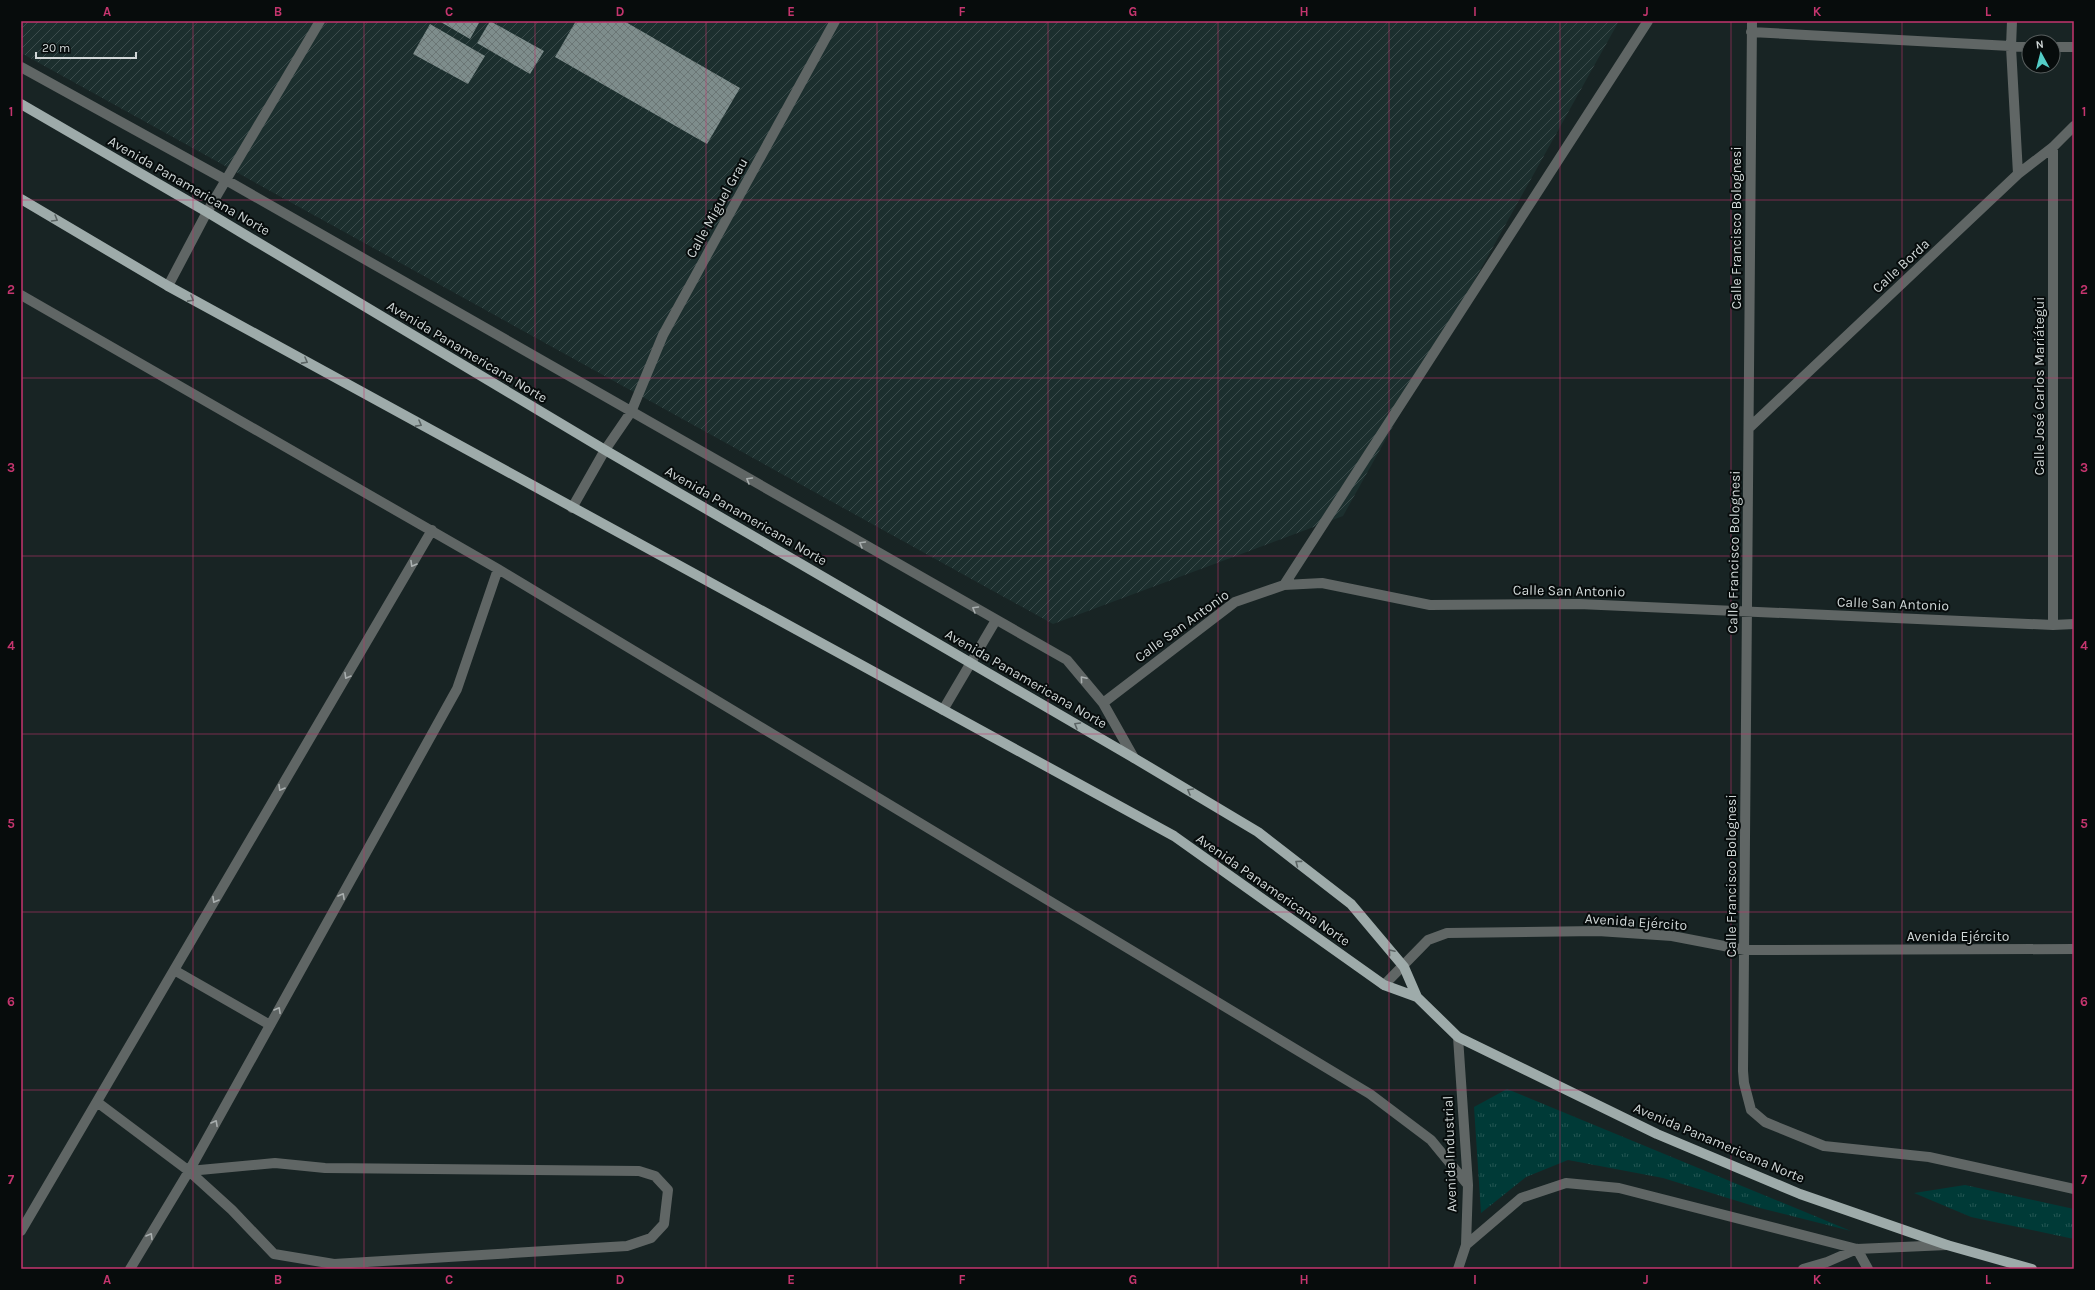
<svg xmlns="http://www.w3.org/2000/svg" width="2095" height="1290" viewBox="0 0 2095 1290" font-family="Karla,sans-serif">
<defs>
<pattern id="industrial-furrows" width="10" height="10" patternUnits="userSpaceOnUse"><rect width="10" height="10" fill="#1c2f2e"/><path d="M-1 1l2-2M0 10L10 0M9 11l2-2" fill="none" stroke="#3c4c4c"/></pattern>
<pattern id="grass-tufts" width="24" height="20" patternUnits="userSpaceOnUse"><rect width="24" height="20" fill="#003a37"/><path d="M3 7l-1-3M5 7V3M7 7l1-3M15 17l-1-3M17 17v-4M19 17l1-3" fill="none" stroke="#245653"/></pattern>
<pattern id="building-cross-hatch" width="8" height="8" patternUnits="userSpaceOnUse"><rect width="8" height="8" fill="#7e8d8c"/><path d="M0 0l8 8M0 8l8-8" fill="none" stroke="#6b7675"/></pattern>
</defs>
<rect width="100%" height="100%" fill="#182424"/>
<path fill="url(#industrial-furrows)" d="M21,21H1619L1343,516L1053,624L21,53Z"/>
<path fill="url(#grass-tufts)" d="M1507,1089L1851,1231L1760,1208L1663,1178L1568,1160L1526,1177L1481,1213L1474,1107Z
M1965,1185L2074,1209V1239L1971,1217L1914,1193Z"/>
<path fill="url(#building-cross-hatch)" d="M439,21H480L470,39Z
M490,21L544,51L530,74L477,43Z
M576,21H624L740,88L707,144L555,57Z
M430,24L485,56L468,84L413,54Z"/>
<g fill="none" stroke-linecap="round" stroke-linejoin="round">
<path stroke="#606665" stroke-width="10" d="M1752,21L1743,1071L1744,1083L1751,1110L1765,1122L1824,1146L1929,1157L2074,1189
M2012,21L2011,47L2018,174
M1751,32L2029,47
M2053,47H2074
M21,67L226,180L1067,660L1103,703L1134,758
M168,286L207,212L320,21
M21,295L498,569L1370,1094L1431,1140L1468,1185
M1749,428L2018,174L2053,147L2074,126
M572,508L605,450L631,412L663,335L835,21
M1284,585L1648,21
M2053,625V147
M1103,703L1235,602L1284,585L1322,583L1430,605L1579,604L2053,625L2074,624
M943,710L996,620
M174,970L270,1025
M1384,985L1428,940L1447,933L1598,931L1672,936L1745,950L2074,949
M97,1102L189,1171L232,1210L274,1254L334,1264L627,1246L651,1238L664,1224L668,1190L655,1176L639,1171L325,1168L275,1163L189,1171
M21,1231L432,530
M1466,1245L1521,1198L1566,1183L1619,1188L1857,1249L1947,1245
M130,1269L189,1171L457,689L498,569
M1458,1269L1466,1245L1468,1185L1458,1037
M1803,1269L1827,1262L1857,1249L1868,1269"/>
<path stroke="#9eabaa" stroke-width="10" d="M21,104L207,212L605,450L1134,758L1258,832L1351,904L1404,967L1417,997
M21,199L168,286L1174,836L1384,985L1417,997L1458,1037L1657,1134L1800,1194L1947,1245L2032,1269"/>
</g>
<defs><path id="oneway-chevron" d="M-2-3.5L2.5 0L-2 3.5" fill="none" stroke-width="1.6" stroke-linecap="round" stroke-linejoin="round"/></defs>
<g stroke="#5a6363">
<use href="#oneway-chevron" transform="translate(55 219) rotate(31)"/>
<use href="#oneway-chevron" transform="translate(191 299) rotate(29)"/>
<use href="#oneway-chevron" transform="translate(305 361) rotate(29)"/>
<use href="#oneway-chevron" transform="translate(419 424) rotate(29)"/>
<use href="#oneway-chevron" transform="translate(1077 725) rotate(-150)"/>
<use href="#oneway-chevron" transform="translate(1190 791) rotate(-150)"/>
<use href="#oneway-chevron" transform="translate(1298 863) rotate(-143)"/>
<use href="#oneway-chevron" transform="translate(1391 952) rotate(-130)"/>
</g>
<g stroke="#a9afaf">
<use href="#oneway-chevron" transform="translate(749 480) rotate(-150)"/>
<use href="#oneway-chevron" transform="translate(862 544) rotate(-150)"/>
<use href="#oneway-chevron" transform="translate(413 564) rotate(120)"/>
<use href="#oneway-chevron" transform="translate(975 609) rotate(-150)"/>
<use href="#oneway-chevron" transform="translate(347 676) rotate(120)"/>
<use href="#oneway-chevron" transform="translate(1083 679) rotate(-130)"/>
<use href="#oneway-chevron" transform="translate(281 788) rotate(120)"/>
<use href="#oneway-chevron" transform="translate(342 896) rotate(-61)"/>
<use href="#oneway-chevron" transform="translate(215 900) rotate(120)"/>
<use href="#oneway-chevron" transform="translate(278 1010) rotate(-61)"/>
<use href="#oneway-chevron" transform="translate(215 1123) rotate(-61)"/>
<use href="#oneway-chevron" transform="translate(150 1236) rotate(-59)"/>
</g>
<path fill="none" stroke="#c4356e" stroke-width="1" stroke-opacity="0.55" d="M193,21V1269M364,21V1269M535,21V1269M706,21V1269M877,21V1269M1048,21V1269M1218,21V1269M1389,21V1269M1560,21V1269M1731,21V1269M1902,21V1269M21,200H2074M21,378H2074M21,556H2074M21,734H2074M21,912H2074M21,1090H2074"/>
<g text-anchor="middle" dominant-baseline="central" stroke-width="4" stroke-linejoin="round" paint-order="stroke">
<g font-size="14" fill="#d0d7d7" stroke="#070c0c">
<text transform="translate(189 186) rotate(30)">Avenida Panamericana Norte</text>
<text transform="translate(717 208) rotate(-61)">Calle Miguel Grau</text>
<text transform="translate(1736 228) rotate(-90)">Calle Francisco Bolognesi</text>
<text transform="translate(1901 266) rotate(-43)">Calle Borda</text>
<text transform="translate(467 352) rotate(31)">Avenida Panamericana Norte</text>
<text transform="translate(2039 386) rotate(-90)">Calle José Carlos Mariátegui</text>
<text transform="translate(746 516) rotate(30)">Avenida Panamericana Norte</text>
<text transform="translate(1734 552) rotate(-89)">Calle Francisco Bolognesi</text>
<text transform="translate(1569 591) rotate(1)">Calle San Antonio</text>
<text transform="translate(1893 604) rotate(2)">Calle San Antonio</text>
<text transform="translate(1182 626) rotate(-36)">Calle San Antonio</text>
<text transform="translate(1026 679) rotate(30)">Avenida Panamericana Norte</text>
<text transform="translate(1731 876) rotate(-90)">Calle Francisco Bolognesi</text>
<text transform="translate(1273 890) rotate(35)">Avenida Panamericana Norte</text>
<text transform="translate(1636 922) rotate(4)">Avenida Ejército</text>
<text x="1958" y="936">Avenida Ejército</text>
<text transform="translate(1719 1143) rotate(23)">Avenida Panamericana Norte</text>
<text transform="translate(1450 1154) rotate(-92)">Avenida Industrial</text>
</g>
</g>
<rect width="2095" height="1290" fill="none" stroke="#070c0c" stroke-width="44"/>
<g transform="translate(2041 54) rotate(353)"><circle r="19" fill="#070c0c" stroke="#575d5d"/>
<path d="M0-3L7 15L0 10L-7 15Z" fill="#54cdc7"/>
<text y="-6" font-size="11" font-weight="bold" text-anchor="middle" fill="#d0d7d7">N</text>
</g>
<path d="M36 52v6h100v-6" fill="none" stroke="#d0d7d7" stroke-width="2"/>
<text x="42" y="52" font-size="12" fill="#d0d7d7" stroke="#070c0c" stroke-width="3" paint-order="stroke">20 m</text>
<rect x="22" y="22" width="2051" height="1246" fill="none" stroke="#c4356e" stroke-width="1.5"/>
<g font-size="13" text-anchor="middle" font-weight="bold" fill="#c4356e">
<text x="107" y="16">A</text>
<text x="278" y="16">B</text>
<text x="449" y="16">C</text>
<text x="620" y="16">D</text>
<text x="791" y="16">E</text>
<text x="962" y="16">F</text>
<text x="1133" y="16">G</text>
<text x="1304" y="16">H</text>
<text x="1475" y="16">I</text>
<text x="1646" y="16">J</text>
<text x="1817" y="16">K</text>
<text x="1988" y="16">L</text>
<text x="11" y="116">1</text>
<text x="2084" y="116">1</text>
<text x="11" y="294">2</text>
<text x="2084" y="294">2</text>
<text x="11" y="472">3</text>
<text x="2084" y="472">3</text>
<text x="11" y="650">4</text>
<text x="2084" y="650">4</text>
<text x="11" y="828">5</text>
<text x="2084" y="828">5</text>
<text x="11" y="1006">6</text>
<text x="2084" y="1006">6</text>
<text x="11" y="1184">7</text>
<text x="2084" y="1184">7</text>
<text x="107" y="1284">A</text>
<text x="278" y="1284">B</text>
<text x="449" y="1284">C</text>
<text x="620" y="1284">D</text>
<text x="791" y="1284">E</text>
<text x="962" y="1284">F</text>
<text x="1133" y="1284">G</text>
<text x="1304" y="1284">H</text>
<text x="1475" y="1284">I</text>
<text x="1646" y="1284">J</text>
<text x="1817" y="1284">K</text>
<text x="1988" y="1284">L</text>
</g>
</svg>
